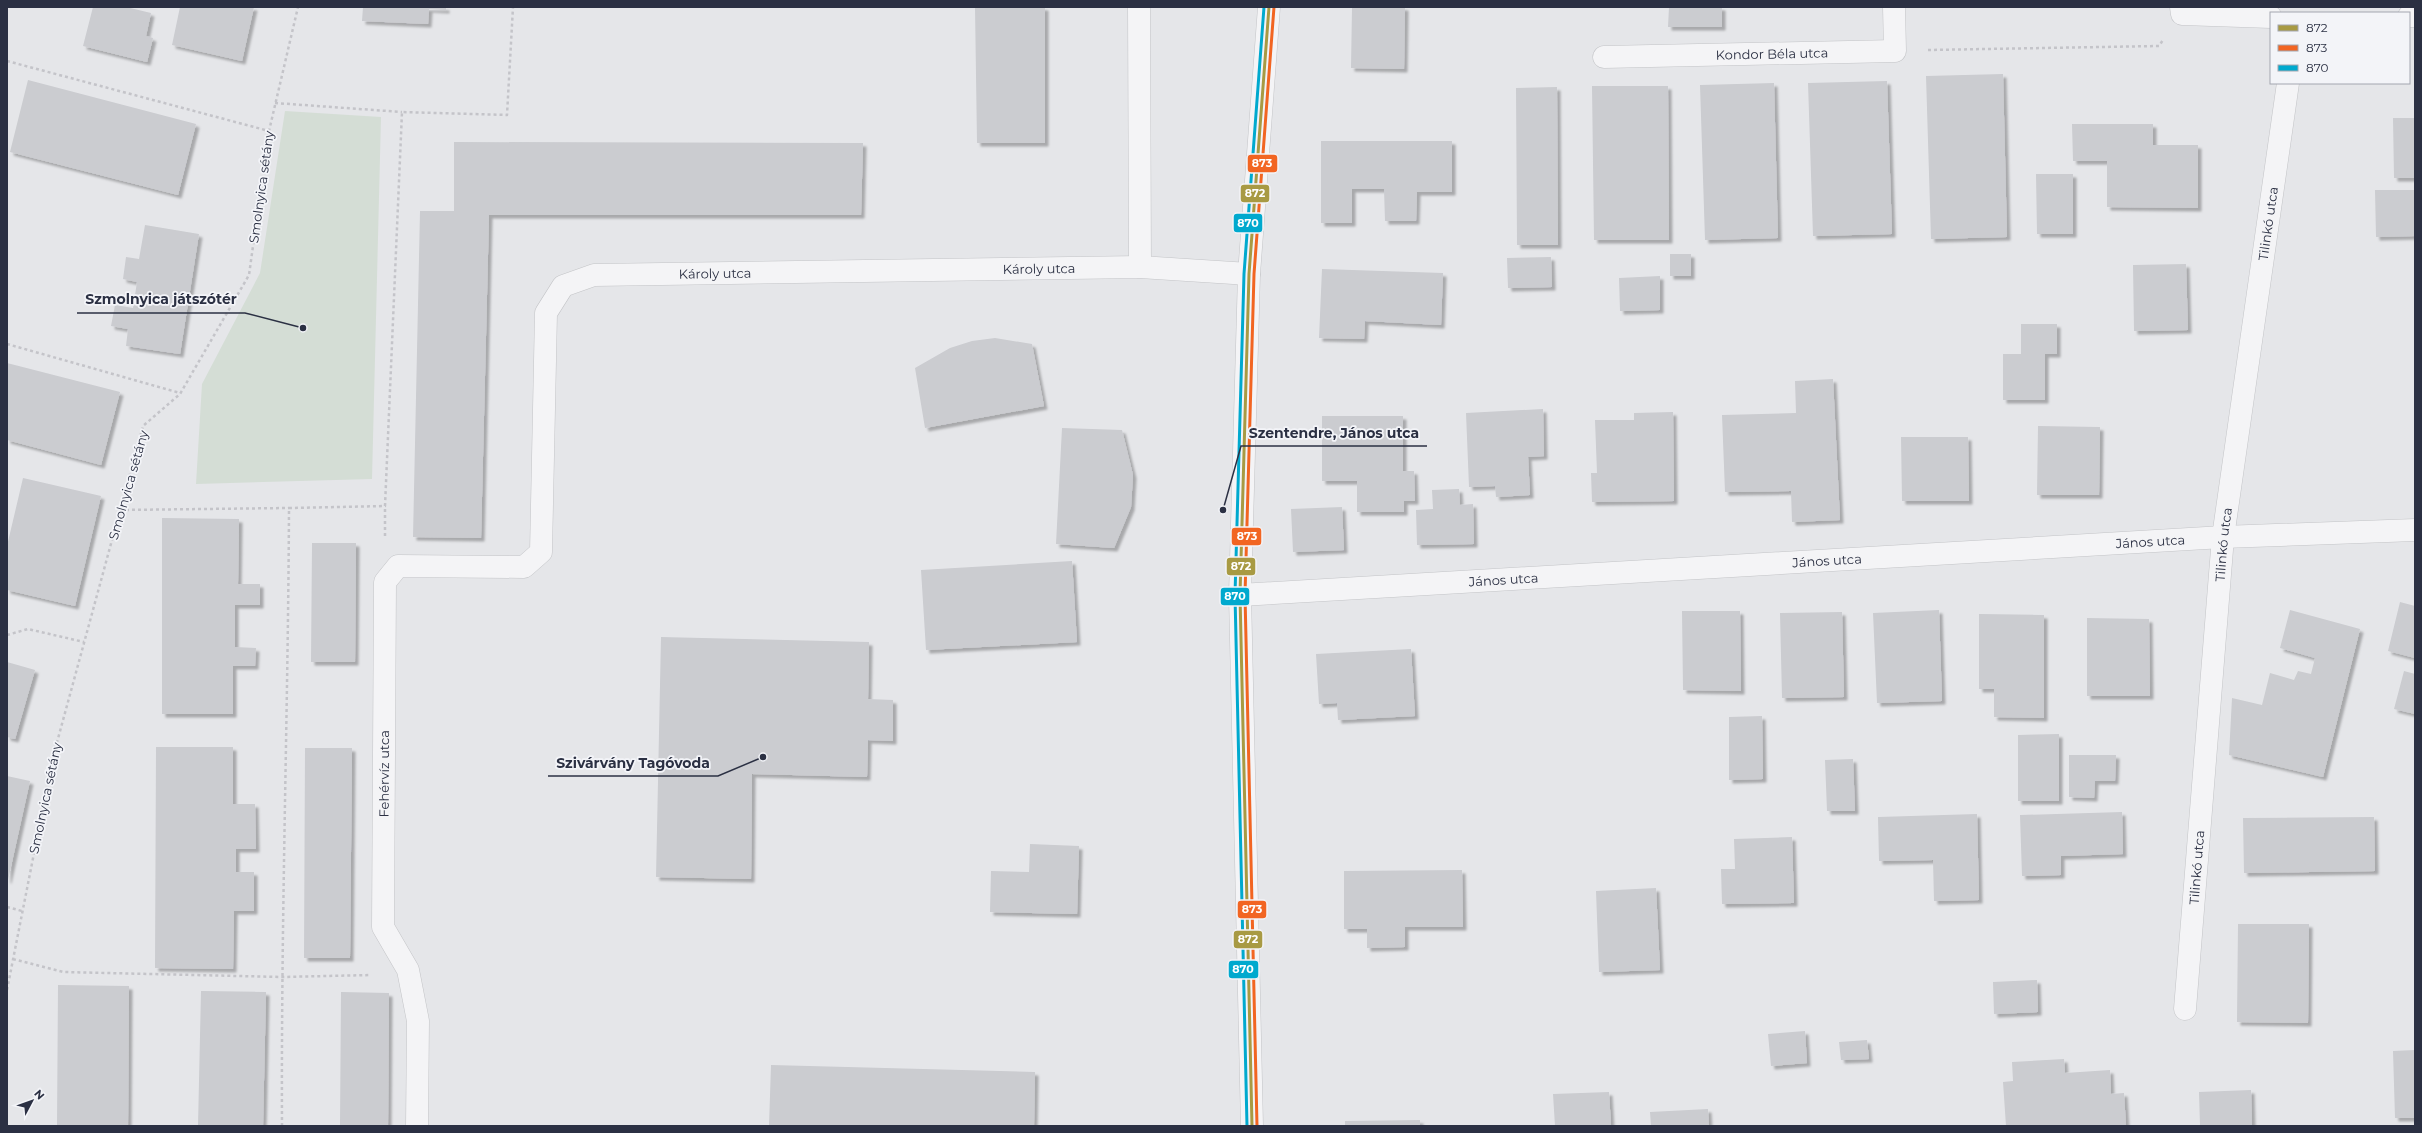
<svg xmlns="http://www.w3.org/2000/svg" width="2422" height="1133" viewBox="0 0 2422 1133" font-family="Montserrat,sans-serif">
<defs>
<filter id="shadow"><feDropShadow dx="3.5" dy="3.5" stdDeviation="1" flood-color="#0004"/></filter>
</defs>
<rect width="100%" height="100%" fill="#e5e6e9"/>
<path fill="#d4ddd5" d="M285,111L381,117L372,479L196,484L202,384L260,273Z"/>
<path fill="#cbccd0" filter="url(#shadow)" d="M93,7H126L151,13L146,36L153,38L147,62L83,46Z
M180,7H254L242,61L172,45Z
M363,7H446V10L429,9L428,24L362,21Z
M975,7H1045V143H977Z
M1352,7H1405L1404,69L1351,68Z
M1669,7H1722V27H1668Z
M2003,74L2007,237L1931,239L1926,76Z
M28,80L196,124L178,195L10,152Z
M1887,81L1892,234L1813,236L1808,83Z
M1774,83L1778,238L1705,240L1700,85Z
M1592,86H1668L1669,240H1594Z
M1557,87L1558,245H1517L1516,88Z
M2393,118H2415V178H2394Z
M2072,124H2153V145H2198V208L2107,207V161H2073Z
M1321,141H1452V192H1417L1416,221H1385L1384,189H1352V223H1321Z
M454,142L863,143L861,215H489L481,538L413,537L420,211H454Z
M2036,174H2073V234H2037Z
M2375,190H2415V236L2376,237Z
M145,225L199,234L180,354L126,346L128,329L111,326L115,305L133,308L137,282L123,279L126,257L139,259Z
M1670,254H1691V276H1670Z
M1551,257L1552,287L1508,288L1507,258Z
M2186,264L2188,330L2134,331L2133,265Z
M1322,269L1443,273L1441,325L1365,321L1364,339L1319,338Z
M1660,276V310L1620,311L1619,278Z
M2021,324H2057V354H2045V400H2003V354H2021Z
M995,338L1032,344L1044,406L925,428L915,368L950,348L972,341Z
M7,363L120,392L101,465L7,440Z
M1833,379L1840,520L1792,522L1791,491L1725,492L1722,415L1796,413L1795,381Z
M1543,409L1544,456L1528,457L1530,495L1496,497L1495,486L1469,487L1466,413Z
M1673,412L1674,501L1592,502L1591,473H1597L1595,420H1634V413Z
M1322,416H1403V471H1414L1415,501H1404V512H1357V481H1322Z
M2038,426L2100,427L2099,495H2037Z
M1062,428L1122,430L1133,475L1131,507L1114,548L1056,544Z
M1901,437H1968L1969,501H1902Z
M23,478L101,496L75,606L7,590V546Z
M1459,489L1460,505L1473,504L1474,544L1417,545L1416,510L1433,509L1432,490Z
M1342,507L1344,550L1293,552L1291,509Z
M162,518L239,519L238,584H260V605H235V647L256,648L255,666H233V714H162Z
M312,543H356L355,662H311Z
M1072,561L1077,642L926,650L921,570Z
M2400,602L2415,606V658L2388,651Z
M1939,610L1942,701L1877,703L1873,613Z
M2290,610L2360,629L2323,777L2229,755L2232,698L2262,705L2270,673L2294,680L2298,671L2311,674L2315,658L2280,648Z
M1682,611H1740L1741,691L1683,690Z
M1842,612L1844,697L1782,698L1780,613Z
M1979,614L2044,615V718L1994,717V689H1979Z
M2087,618L2149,619L2150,696H2087Z
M661,637L869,642L868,699L893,700V741L868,740L867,777L752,774L751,879L656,877Z
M1411,649L1415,716L1338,720L1337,703L1319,704L1316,654Z
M7,662L35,670L15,739L7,737Z
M2404,671L2415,674V714L2394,709Z
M1762,716L1763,779L1729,780V717Z
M2059,734V801H2018V735Z
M156,747H233V804H255L256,849H236V872H254V911H234L233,969L155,968Z
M305,748H352L350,958H304Z
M2069,755H2116L2115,781H2095L2094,798L2069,797Z
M1853,759L1855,811H1827L1825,760Z
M7,776L30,781L8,880H7Z
M2122,812L2123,854L2061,856V875L2022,876L2020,815Z
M1977,814L1979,900L1934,901L1933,860L1879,861L1878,817Z
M2374,817L2375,871L2244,873L2243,818Z
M1792,837L1794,903L1722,904L1721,869H1735L1734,839Z
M1030,844L1079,846L1077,914L990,912L991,871L1029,872Z
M1462,870L1463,927H1405V947L1367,948V929H1344V871Z
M1656,888L1660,970L1599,972L1596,891Z
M2238,924H2309L2308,1023L2237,1022Z
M2037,980L2038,1012L1994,1014L1993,982Z
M58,985L129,986L128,1126H57Z
M201,991L266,992L263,1126H198Z
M341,992L389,993L388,1126H340Z
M1805,1031L1807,1063L1771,1066L1768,1034Z
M1867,1040L1869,1059L1841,1060L1839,1042Z
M2415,1050V1118H2395L2393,1051Z
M2064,1059L2065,1073L2110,1070L2111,1094L2124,1093L2126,1126H2006L2003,1082L2013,1081L2012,1062Z
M771,1065L1035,1072L1034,1126H769Z
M2251,1090L2252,1126H2200L2199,1092Z
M1609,1092L1611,1126H1555L1553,1094Z
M1708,1109L1709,1126H1651L1650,1112Z
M1420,1120V1126H1345V1121Z"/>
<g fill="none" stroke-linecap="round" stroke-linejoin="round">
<g stroke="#c3c4c7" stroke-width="23">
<g id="minor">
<path d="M1139,7L1140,267"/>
<path d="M2181,7L2182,14L2271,17"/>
<path d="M2409,16H2415"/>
<path id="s1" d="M1604,57L1895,51L1894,7"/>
<path id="s2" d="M1240,595L2223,537L2415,530"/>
<path id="s3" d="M2185,1009L2223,537L2288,83"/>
<path id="s4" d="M417,1126L418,1021L408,970L383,927L385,582L398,566L524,567L541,552L546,313L563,286L594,275L1140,267L1249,274"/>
</g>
</g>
<g stroke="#c3c4c7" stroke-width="23">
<path id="tertiary" d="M1252,1126L1240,595L1249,274L1269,7"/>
</g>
<path stroke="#c4c4c9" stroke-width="2.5" stroke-dasharray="3 3" stroke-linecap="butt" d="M1928,50L2159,46L2163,40
M7,61L269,131
M275,103L402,112
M7,344L180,393
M120,510L289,508
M385,536V506
M7,635L28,629L84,642
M7,907L22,911
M13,959L63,972L282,977L371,975
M7,990L53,757L143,426L180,394L249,275L269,131L298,7
M282,1126C281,920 288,714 289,508L385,506L402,112L507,115L513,7"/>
<use href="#minor" stroke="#f4f4f6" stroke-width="22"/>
<use href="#tertiary" stroke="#f4f4f6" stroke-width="22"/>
<g stroke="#f3f4f8" stroke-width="6">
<path id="bus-1" d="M1252,1126L1240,595L1249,274L1269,7"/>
</g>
<g stroke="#f3f4f8" stroke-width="6">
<path id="bus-2" d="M1257,1126L1245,595L1254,274L1274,7"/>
</g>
<g stroke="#f3f4f8" stroke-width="6">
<path id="bus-3" d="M1247,1126L1235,595L1244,274L1264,7"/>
</g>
<use href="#bus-1" stroke="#a89a43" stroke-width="3"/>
<use href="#bus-2" stroke="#f26522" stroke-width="3"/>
<use href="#bus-3" stroke="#00a9ce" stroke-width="3"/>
</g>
<g text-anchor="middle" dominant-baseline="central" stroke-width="3.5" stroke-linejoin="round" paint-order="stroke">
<g font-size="13" fill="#2b3043" stroke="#f3f4f8">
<text stroke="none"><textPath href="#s1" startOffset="168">Kondor Béla utca</textPath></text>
<text transform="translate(261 187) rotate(-82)">Smolnyica sétány</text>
<text stroke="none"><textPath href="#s3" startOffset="790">Tilinkó utca</textPath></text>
<text stroke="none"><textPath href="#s4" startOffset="1470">Károly utca</textPath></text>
<text stroke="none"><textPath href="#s4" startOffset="1146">Károly utca</textPath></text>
<text transform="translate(128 485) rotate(-74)">Smolnyica sétány</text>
<text stroke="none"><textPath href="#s2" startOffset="912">János utca</textPath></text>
<text stroke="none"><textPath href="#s3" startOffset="466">Tilinkó utca</textPath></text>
<text stroke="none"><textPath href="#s2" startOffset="588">János utca</textPath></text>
<text stroke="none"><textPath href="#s2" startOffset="264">János utca</textPath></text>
<text stroke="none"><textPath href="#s4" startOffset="360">Fehérvíz utca</textPath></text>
<text transform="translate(45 798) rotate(-78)">Smolnyica sétány</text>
<text stroke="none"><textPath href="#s3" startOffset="142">Tilinkó utca</textPath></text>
</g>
</g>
<path fill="none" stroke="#2b3043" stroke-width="1.5" d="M303 328L245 313H77M1223 510L1241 446H1427M763 757L718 776H548"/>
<g fill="#2b3043" stroke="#f3f4f8" stroke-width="1.5">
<circle cx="303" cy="328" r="4"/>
<circle cx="1223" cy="510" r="4"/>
<circle cx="763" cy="757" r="4"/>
</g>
<g font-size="14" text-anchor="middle" font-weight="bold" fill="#2b3043" stroke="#f3f4f8" stroke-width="3.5" stroke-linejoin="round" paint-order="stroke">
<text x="161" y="304">Szmolnyica játszótér</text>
<text x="1334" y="438">Szentendre, János utca</text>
<text x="633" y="768">Szivárvány Tagóvoda</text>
</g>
<g stroke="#f3f4f8" stroke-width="1.5">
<rect x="1247" y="154" width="31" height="19" rx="4" fill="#f26522"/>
<rect x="1240" y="184" width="30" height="19" rx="4" fill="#a89a43"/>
<rect x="1233" y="213" width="30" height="20" rx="4" fill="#00a9ce"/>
<rect x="1231" y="527" width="31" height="19" rx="4" fill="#f26522"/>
<rect x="1226" y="557" width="30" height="19" rx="4" fill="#a89a43"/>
<rect x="1220" y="587" width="30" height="19" rx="4" fill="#00a9ce"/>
<rect x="1237" y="900" width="30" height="19" rx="4" fill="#f26522"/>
<rect x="1233" y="930" width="30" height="19" rx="4" fill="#a89a43"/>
<rect x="1228" y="960" width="31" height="19" rx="4" fill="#00a9ce"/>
</g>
<g font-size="11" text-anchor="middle" font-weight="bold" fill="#fff">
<text x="1262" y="167">873</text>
<text x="1255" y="197">872</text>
<text x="1248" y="227">870</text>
<text x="1247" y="540">873</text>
<text x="1241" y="570">872</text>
<text x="1235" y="600">870</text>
<text x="1252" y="913">873</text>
<text x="1248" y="943">872</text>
<text x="1243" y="973">870</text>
</g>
<rect width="2422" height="1133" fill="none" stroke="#2b3043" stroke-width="16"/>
<rect x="2270" y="12" width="140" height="72" fill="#f3f4f8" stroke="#a3a6b0"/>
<rect x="2278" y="25" width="20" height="6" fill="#a89a43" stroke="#a3a6b0"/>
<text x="2306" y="32" font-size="12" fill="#2b3043">872</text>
<rect x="2278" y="45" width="20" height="6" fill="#f26522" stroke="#a3a6b0"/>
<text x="2306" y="52" font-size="12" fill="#2b3043">873</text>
<rect x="2278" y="65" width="20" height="6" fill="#00a9ce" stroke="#a3a6b0"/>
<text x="2306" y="72" font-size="12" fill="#2b3043">870</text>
<g transform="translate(32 1101) rotate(49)" stroke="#f3f4f8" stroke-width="3" paint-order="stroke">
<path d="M0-3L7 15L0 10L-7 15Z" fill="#2b3043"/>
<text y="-6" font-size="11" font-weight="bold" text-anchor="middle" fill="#2b3043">N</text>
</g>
</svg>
